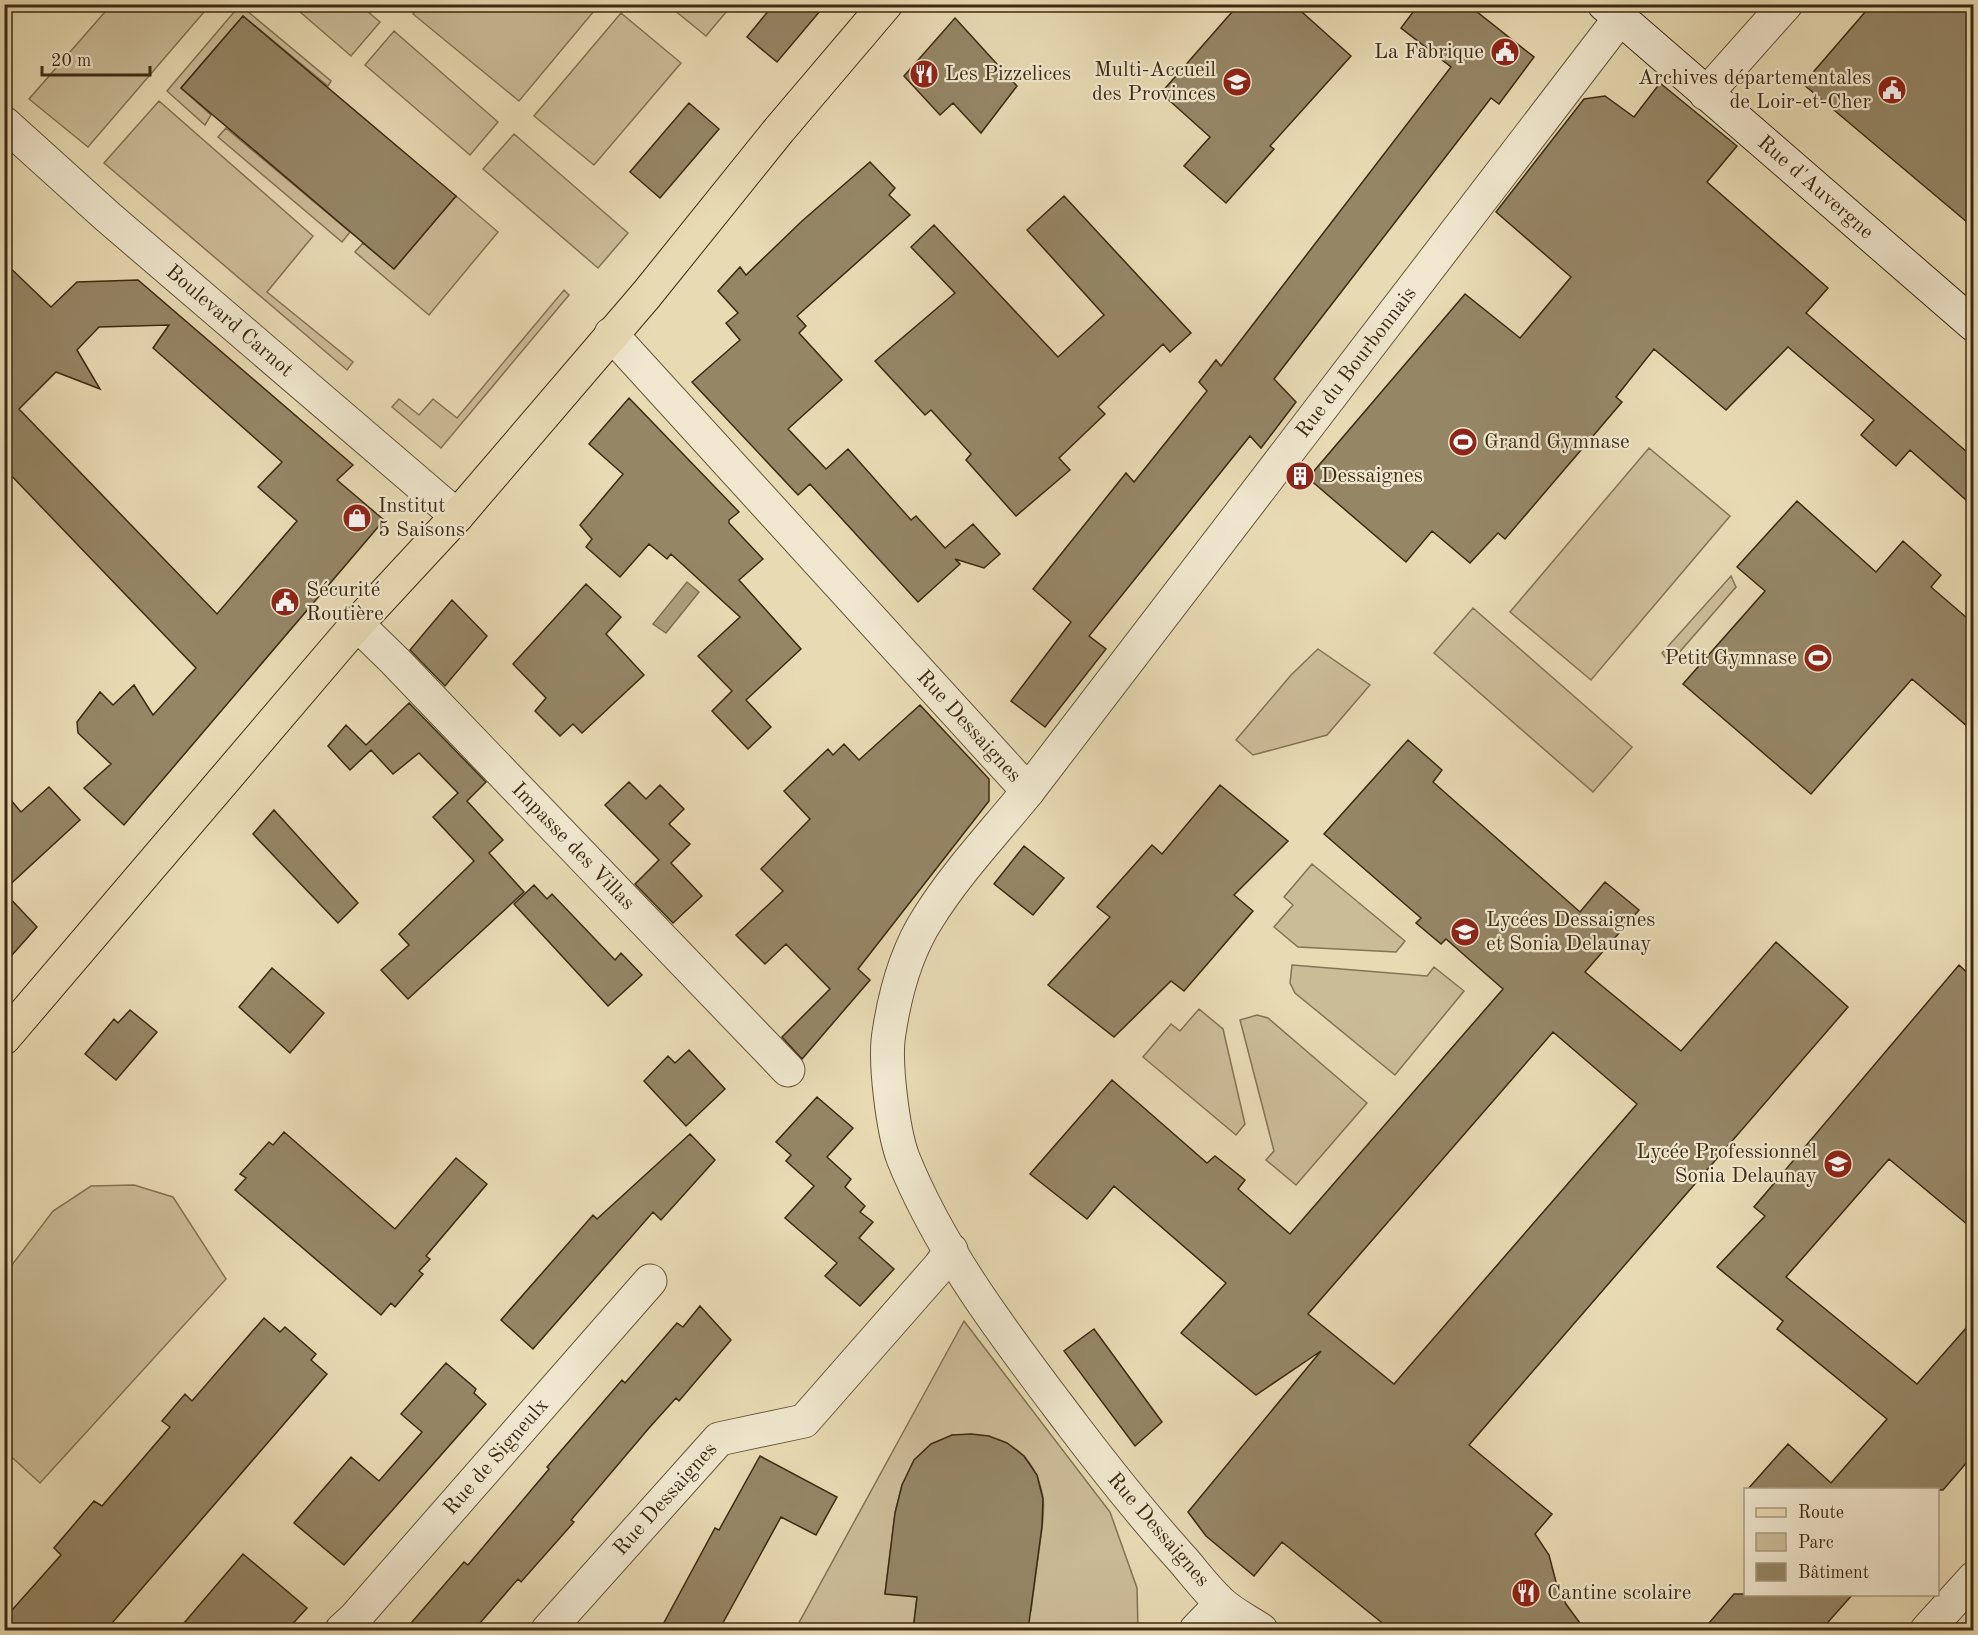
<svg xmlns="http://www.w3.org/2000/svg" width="1978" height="1635" viewBox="0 0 1978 1635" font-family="'Old Standard TT',serif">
<rect width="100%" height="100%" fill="#e8dab3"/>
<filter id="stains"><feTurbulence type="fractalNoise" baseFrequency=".00333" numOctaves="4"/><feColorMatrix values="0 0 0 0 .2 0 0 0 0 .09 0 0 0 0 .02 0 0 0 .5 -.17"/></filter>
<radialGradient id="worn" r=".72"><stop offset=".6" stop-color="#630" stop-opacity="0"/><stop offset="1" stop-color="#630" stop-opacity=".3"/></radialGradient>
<path fill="#cbbc98" stroke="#847355" stroke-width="1.5" d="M421,4H599V5L519,101L413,14Z
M111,5H210L88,147L29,99Z
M240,5L331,81L328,86L243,16L181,88L211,115L205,125L167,91Z
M292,5H360L380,22L351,56Z
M668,5H732L706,36Z
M621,13L681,63L594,165L534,116Z
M394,31L498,122L470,155L365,65Z
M159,101L313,236L267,292L353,362L347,370L104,163Z
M226,128L350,232L342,242L218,137Z
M514,134L628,233L598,268L483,169Z
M456,196L498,232L429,315L355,252L363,243L394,269Z
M564,290L569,295L441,448L392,407L399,399L419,415L433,399L457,418Z
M1649,448L1730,516L1591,680L1510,612Z
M1731,576L1736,587L1670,663L1662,653Z
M1473,608L1632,747L1593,792L1434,653Z
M1318,649L1370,685L1327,735L1253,755L1236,740L1291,675Z
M1312,864L1405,941L1396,952L1298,947L1274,927L1293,905L1284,897Z
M1292,965L1427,976L1434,967L1464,991L1395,1075L1295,993L1290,983Z
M1199,1009L1223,1029L1245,1124L1236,1135L1143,1057L1171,1024L1180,1031Z
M1257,1015L1268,1018L1367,1103L1296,1185L1266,1160L1274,1151L1240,1020Z
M134,1185L173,1197L226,1279L40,1483L5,1451V1274L53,1211L91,1186Z
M964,1321L1110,1512L1137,1588L1138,1630H1076L1000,1621L1001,1608L1031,1611C1034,1588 1037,1566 1040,1543C1042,1529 1045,1511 1043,1497C1034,1447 998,1432 952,1435L902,1485L895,1513L885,1593L917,1597L913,1630H795Z"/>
<path fill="#ae9e7c" stroke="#807052" stroke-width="1.5" d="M687,582L699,592L666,633L653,624Z"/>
<path fill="#958666" stroke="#3c2a12" stroke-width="1.5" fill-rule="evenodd" d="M774,4H826L777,62L747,37Z
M1239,4H1293L1351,56L1270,146L1274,149L1226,203L1184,166L1210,137L1161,93Z
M1419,4H1467L1534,57L1499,104L1491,98L1274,379L1296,402L1261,448L1250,436L1089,636L1106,649L1045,727L1011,701L1071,622L1033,589L1126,473L1134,482L1207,391L1199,382L1216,360L1221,366L1451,67L1401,28Z
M1872,4H1974V228L1803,84Z
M243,16L456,196L394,269L181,88Z
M955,18L1017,86L981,133L953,103L940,115L904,76Z
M1660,83L1737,146L1707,182L1828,288L1806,313L1974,458V507L1910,450L1896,466L1861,435L1874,420L1788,347L1726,410L1654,349L1616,397L1622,402L1505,539L1498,533L1470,563L1432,531L1406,562L1308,478L1465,294L1520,338L1571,277L1496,212L1584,99L1605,96L1634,117Z
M689,103L719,129L660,198L630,172Z
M870,162L895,188L889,195L910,215L797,316L806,326L799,333L842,380L788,429L826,469L848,449L911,520L916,516L945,548L973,524L1000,554L984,568L955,559L960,564L918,602L810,484L798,495L692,382L740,340L726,323L738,313L718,291L740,267L746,275L802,221Z
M1064,196L1191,333L1170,352L1163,344L1098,407L1105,414L1059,458L1070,470L1016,516L966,460L971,454L931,410L925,415L875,361L955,293L911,247L934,225L1058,357L1104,315L1027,230Z
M4,262L51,307L77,282L138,280L353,465L337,480L384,520L124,825L84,788L111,764L78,733L77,722L100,692L113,705L134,685L153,715L196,668L4,468ZM169,325L153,348L282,462L258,487L297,521L217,614L19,409L56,372L100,389L77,350L99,327Z
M629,398L739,512L729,520V523L763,559L739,580L801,649L746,700L771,727L748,749L712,711L732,691L698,656L740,617L671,554L667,559L649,544L620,577L586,547L592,539L580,525L623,474L589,444Z
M1797,501L1876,572L1903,541L1941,575L1931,587L1974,624V732L1912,679L1811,794L1683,684L1765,591L1737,567Z
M586,584L621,617L606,634L644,675L582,733L573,724L560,736L535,711L546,698L513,664Z
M452,600L487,636L445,686L410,650Z
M409,703L486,782L467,801L503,840L489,853L524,892L408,999L381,970L409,945L399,934L474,861L433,817L458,793L419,753L393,774L371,750L350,770L328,746L346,725L366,745Z
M920,705L989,779V801L858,969L870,980L802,1059L782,1037L830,989L786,944L765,964L736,935L783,891L761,869L810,819L784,791L828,749L833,755L844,744L859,760Z
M1408,740L1442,770L1433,782L1580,912L1605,882L1639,910L1585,972L1681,1051L1776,942L1848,1007L1469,1445L1552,1514L1535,1534L1549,1555L1556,1582L1566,1604L1585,1630H1391L1282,1542L1254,1576L1206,1536L1188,1512L1321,1351L1256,1395L1181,1333L1226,1283L1114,1186L1087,1219L1030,1174L1112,1080L1207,1163L1215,1156L1245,1180L1238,1189L1290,1234L1503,989L1446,939L1441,944L1416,923L1421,918L1324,834ZM1553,1032L1637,1104L1394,1384L1308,1314Z
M629,782L646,799L660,785L684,809L669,824L690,844L671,863L702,896L673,923L635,884L659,860L605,805Z
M1220,785L1288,841L1234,895L1253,911L1184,991L1171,981L1114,1037L1048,985L1110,917L1097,907L1152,845L1162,854Z
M49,787L80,820L4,890V792L21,812Z
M274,810L358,903L338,923L253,834Z
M1024,846L1064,878L1033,915L994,884Z
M534,885L547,899L552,894L615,960L621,953L642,975L608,1006L514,904Z
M4,892L37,927L4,964Z
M1959,965L1974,979V1230L1889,1159L1786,1277L1917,1384L1974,1319V1454L1943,1490H1747L1788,1444L1831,1483L1887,1419L1777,1329L1783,1321L1717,1267L1765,1216L1754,1207Z
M272,968L324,1013L290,1053L239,1007Z
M130,1010L157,1032L116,1080L85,1054L114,1019L118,1023Z
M689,1050L725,1089L686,1126L644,1081L668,1056L675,1063Z
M817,1097L853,1128L827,1157L851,1179L845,1187L865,1206L860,1212L873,1222L859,1238L894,1269L860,1306L825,1276L837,1263L785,1218L814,1186L786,1161L791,1155L776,1142Z
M284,1132L395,1229L456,1158L487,1184L426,1256L430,1259L419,1271L423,1274L395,1307L391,1303L381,1315L235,1190L246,1178L240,1174L269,1142L273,1145Z
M690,1134L715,1160L661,1220L653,1212L533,1349L501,1320L593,1215L597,1219Z
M700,1306L731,1340L679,1401L676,1398L649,1428L571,1520L574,1522L521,1582L518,1579L474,1630H405L464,1562L468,1565L549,1469L547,1467L622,1380L625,1383L677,1323L683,1327Z
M264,1318L280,1332L285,1327L316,1354L311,1360L327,1374L106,1630H4V1619L61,1555L54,1548L94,1501L102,1506L170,1427L162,1421L185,1394L192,1401Z
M1094,1329L1162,1422L1135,1446L1064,1351Z
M446,1363L476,1389L474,1393L486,1404L344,1565L294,1523L351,1457L379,1481L422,1432L401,1414Z
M971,1434L989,1436L1007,1443L1024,1456L1037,1475L1043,1499L1042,1526L1028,1630H913L917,1597L885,1594L895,1513L902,1485L914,1460L931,1444L952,1435Z
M760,1456L837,1497L816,1535L781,1517L719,1630H660L715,1528L719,1530Z
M243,1554L307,1608L287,1630H178Z
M1734,1594H1853L1821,1630H1703Z"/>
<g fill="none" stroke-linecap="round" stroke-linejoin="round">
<g stroke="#67563a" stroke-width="35">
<g id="minor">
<path d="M1706,94L1786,4"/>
<path id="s1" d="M4,123L108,217L457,516"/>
<path id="s2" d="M611,334L1028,791"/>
<path id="s3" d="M357,624L395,661L788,1070"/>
<path id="s4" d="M342,1630L354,1619L650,1281"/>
<path id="s5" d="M548,1630L719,1439L804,1421L940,1266L951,1250"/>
<path d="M1196,1630L1221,1604"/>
<path id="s6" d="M1261,1630C1248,1621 1231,1613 1220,1602C1206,1589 1195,1574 1183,1560C1144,1517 1109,1473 1074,1427C1010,1342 943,1257 903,1158C893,1131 884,1061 889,1033C895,993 906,952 928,918C956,873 994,833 1028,791L1620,18"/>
<path d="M1927,1630L1974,1578"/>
</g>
</g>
<g stroke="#3c2a12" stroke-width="35">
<g id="secondary">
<path id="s7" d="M1604,4L1974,325"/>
</g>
</g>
<g stroke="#3c2a12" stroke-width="35">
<path id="primary" d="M4,1038L357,624L457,516L647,294L779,130L886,4"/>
</g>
<use href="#minor" stroke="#f0e7ce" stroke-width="33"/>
<use href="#secondary" stroke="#f0e7ce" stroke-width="33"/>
<use href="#primary" stroke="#e8dab3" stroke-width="33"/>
</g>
<defs>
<g id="civic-disc" transform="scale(1.5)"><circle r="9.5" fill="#8f2418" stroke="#f0e7ce"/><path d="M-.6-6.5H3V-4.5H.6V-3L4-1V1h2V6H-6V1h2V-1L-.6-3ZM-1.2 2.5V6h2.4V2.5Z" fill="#fff"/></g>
<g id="restaurant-disc" transform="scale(1.5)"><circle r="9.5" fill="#8f2418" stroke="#f0e7ce"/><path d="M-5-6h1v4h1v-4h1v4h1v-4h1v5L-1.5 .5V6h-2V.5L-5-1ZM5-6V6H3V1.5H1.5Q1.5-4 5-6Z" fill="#fff"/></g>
<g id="school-disc" transform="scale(1.5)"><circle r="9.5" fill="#8f2418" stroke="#f0e7ce"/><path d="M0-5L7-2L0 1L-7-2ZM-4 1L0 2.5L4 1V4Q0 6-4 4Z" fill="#fff"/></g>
<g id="stadium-disc" transform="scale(1.5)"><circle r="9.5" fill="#8f2418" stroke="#f0e7ce"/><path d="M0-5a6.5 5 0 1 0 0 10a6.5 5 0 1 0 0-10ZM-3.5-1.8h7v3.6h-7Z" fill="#fff"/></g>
<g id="building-disc" transform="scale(1.5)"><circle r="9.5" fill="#8f2418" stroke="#f0e7ce"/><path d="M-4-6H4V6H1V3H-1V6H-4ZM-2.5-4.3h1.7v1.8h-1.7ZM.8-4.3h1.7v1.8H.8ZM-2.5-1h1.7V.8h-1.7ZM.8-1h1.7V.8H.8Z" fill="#fff"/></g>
<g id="shop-disc" transform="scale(1.5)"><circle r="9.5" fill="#8f2418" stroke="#f0e7ce"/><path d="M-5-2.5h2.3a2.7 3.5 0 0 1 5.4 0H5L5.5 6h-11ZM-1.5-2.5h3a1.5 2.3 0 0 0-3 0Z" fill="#fff"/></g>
</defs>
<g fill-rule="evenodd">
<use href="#civic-disc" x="1505" y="52"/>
<use href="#restaurant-disc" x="924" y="74"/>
<use href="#school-disc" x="1237" y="82"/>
<use href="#civic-disc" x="1892" y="90"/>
<use href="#stadium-disc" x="1463" y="442"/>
<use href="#building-disc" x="1300" y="476"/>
<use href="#shop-disc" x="357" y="518"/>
<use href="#civic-disc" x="285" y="602"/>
<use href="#stadium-disc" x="1818" y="658"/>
<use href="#school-disc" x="1465" y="932"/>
<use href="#school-disc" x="1838" y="1164"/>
<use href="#restaurant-disc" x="1526" y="1593"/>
</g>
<g text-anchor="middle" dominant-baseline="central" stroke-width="4.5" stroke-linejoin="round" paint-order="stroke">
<g font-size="21" fill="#3c2a12" stroke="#f0e7ce" text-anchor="start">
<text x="1484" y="52" text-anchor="end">La Fabrique</text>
<text x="1216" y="70" text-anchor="end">Multi-Accueil<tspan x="1216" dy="24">des Provinces</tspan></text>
<text x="945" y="74">Les Pizzelices</text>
<text x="1871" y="78" text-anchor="end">Archives départementales<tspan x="1871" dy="24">de Loir-et-Cher</tspan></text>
<text x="1484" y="442">Grand Gymnase</text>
<text x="1321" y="476">Dessaignes</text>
<text x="378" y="506">Institut<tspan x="378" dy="24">5 Saisons</tspan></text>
<text x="306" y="590">Sécurité<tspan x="306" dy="24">Routière</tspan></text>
<text x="1797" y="658" text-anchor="end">Petit Gymnase</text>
<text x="1486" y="920">Lycées Dessaignes<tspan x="1486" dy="24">et Sonia Delaunay</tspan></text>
<text x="1817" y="1152" text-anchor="end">Lycée Professionnel<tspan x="1817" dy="24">Sonia Delaunay</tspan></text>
<text x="1547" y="1593">Cantine scolaire</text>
</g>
<g font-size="21" fill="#3c2a12" stroke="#f0e7ce">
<text stroke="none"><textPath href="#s7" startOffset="280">Rue d'Auvergne</textPath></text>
<text stroke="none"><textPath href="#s1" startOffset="300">Boulevard Carnot</textPath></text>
<text stroke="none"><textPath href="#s6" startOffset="1548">Rue du Bourbonnais</textPath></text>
<text stroke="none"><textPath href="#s2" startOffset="531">Rue Dessaignes</textPath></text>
<text stroke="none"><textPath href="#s3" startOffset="310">Impasse des Villas</textPath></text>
<text stroke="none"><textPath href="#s4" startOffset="232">Rue de Signeulx</textPath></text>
<text stroke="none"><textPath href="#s5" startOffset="176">Rue Dessaignes</textPath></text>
<text transform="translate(1158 1530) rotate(49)">Rue Dessaignes</text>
</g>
</g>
<rect width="1978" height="1635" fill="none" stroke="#e8dab3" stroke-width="24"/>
<rect x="6" y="6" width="1966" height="1623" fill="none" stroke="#3c2a12" stroke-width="3"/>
<rect x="12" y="12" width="1954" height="1611" fill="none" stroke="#3c2a12" stroke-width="1.5"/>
<rect x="1744" y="1488" width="195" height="108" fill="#f0e7ce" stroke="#a89b83" stroke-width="1.5"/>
<rect x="1756" y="1508" width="30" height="9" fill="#e8dab3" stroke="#a89b83" stroke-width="1.5"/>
<text x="1798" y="1518" font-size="18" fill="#3c2a12">Route</text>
<rect x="1756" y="1533" width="30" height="18" fill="#cbbc98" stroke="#a89b83" stroke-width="1.5"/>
<text x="1798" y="1548" font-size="18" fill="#3c2a12">Parc</text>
<rect x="1756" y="1563" width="30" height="18" fill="#958666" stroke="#a89b83" stroke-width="1.5"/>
<text x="1798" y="1578" font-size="18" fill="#3c2a12">Bâtiment</text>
<path d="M42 66v9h108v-9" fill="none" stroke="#3c2a12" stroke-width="3"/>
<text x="51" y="66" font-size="18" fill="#3c2a12" stroke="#f0e7ce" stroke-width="4.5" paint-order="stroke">20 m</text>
<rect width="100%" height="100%" filter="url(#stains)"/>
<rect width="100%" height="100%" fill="url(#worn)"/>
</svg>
